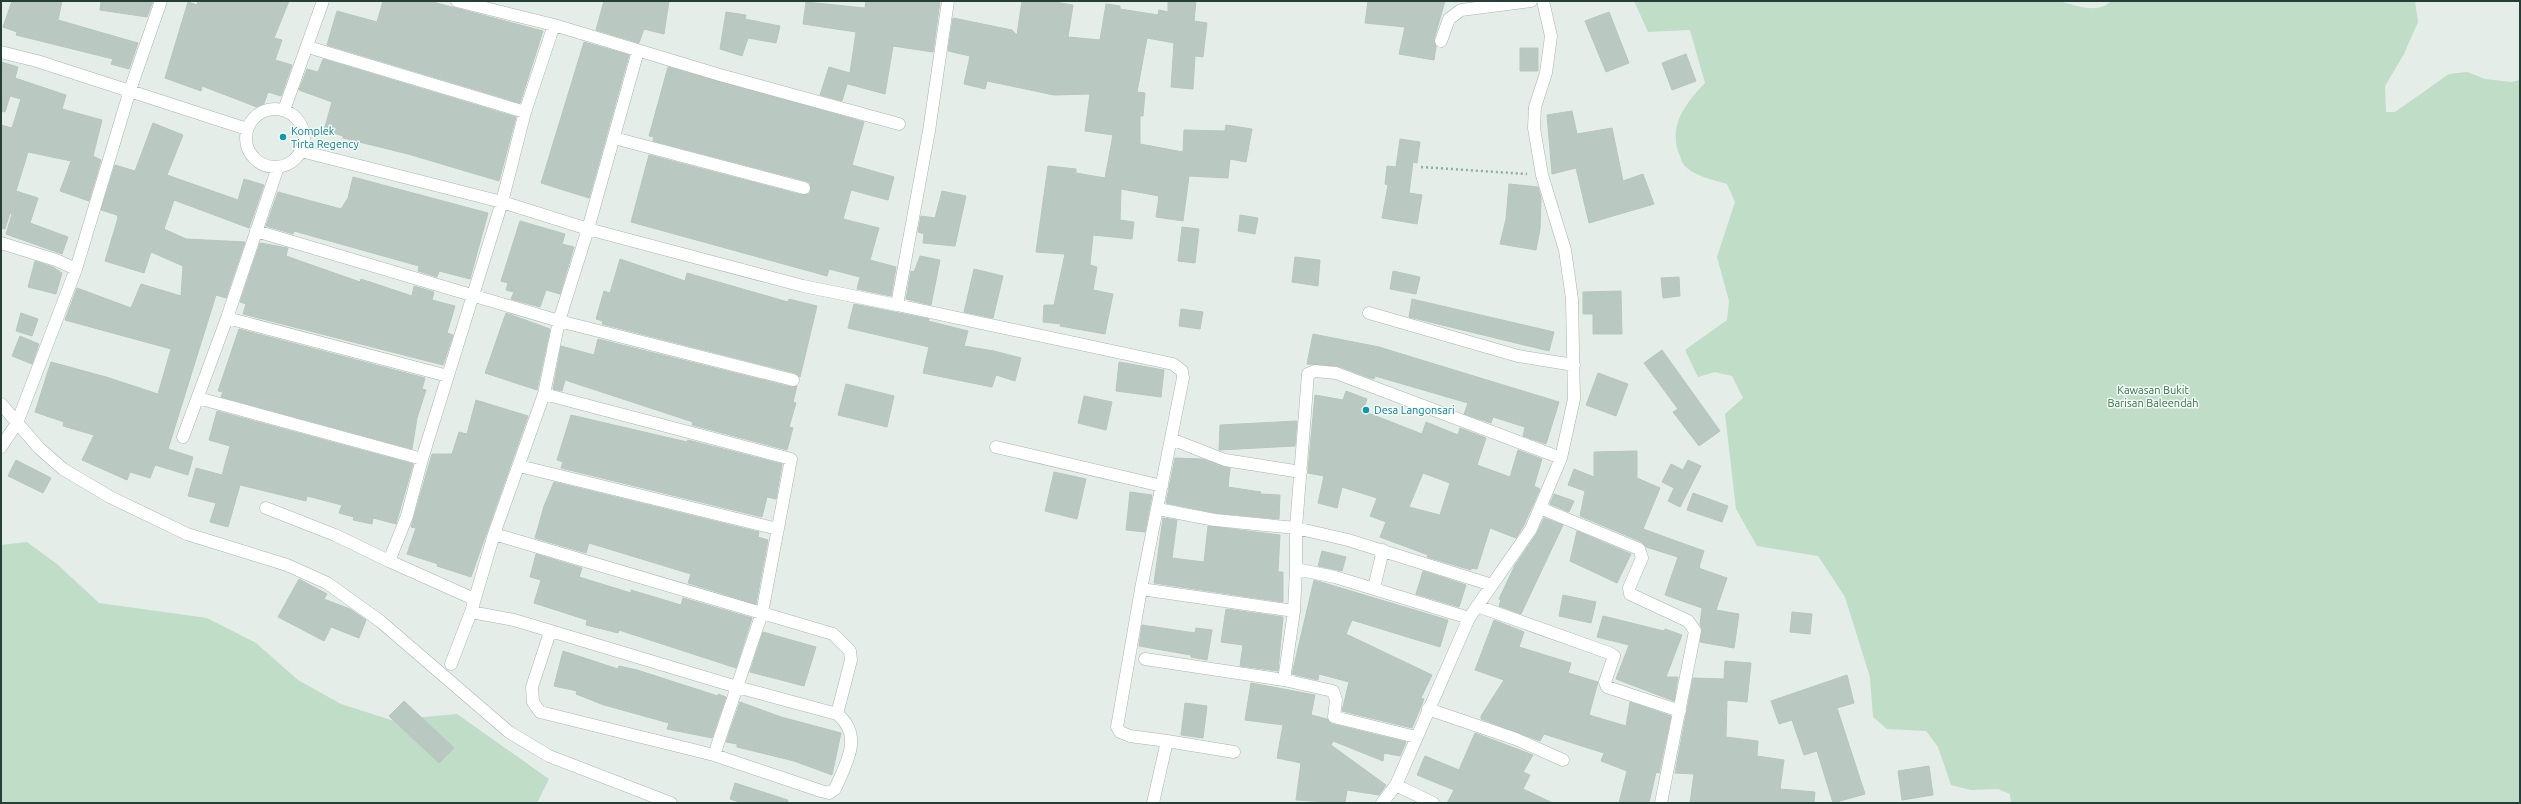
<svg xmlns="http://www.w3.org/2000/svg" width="2521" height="804" viewBox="0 0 2521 804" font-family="Ubuntu,sans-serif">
<rect width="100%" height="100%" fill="#e5ede9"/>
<path fill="#bfddc7" d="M1634,1H2059C2074,5 2098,15 2111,1H2415L2418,22L2404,54L2385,86L2386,112H2395L2449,74L2467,72L2485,79L2511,82L2520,80V803H2011L2010,794L1998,789L1971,790L1951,785L1938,747L1926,731L1887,729L1873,717L1870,677L1845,597L1818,556L1757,546L1736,509L1725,414L1743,398L1732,376L1715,372L1698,377L1685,350L1727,320L1729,301L1717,257L1735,202L1727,184C1715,180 1693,176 1684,165C1682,163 1681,157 1679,154C1668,125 1686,103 1705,83L1690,30L1648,32Z
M27,542L57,564L99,603L207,618L256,643L298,680L341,704L391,720L457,714L549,779L537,803H1V545Z"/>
<path fill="#bac8c2" stroke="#b7c6c0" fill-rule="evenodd" d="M12,1H62L58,20L138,43L129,69L111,64L113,59L16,35L17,32L3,27Z
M101,1H153L147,17L100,10Z
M198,1H289L274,38L282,40L275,60L292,65L281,96L268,92L262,109L202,86L201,91L165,78L188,2L197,5Z
M383,1H429L543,31L520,103L327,45L337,11L377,22Z
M604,1H669L664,34L644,29L639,43L596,30Z
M866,1H940L933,52L893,46L885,94L848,84V81L842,101L820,95L829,67L850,73L856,32L803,24L806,2L865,8Z
M1022,1H1049L1073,5L1068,37L1100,40L1106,4L1120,6V9L1158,15L1159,10L1168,12V1H1196L1194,21L1207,23L1203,57L1195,56L1193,89L1171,87L1174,43L1147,38L1137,92L1145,93L1143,116H1140V144L1183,152L1184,130L1225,131L1226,125L1252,129L1246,162L1230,159L1228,178L1189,176L1183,221L1156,217L1159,196L1121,189L1120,220L1134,222L1132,239L1093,235L1090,265L1097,267L1093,290L1113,294L1105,334L1060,326L1061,324L1043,322L1044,305H1054L1065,254L1036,252L1048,166L1076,169V173L1105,178L1113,135L1085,131L1090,94L1054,95L987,81L985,89L964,84L970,56L948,51L953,18L1012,30L1017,35Z
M1368,1H1445L1434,39L1436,47L1434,60L1399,54L1405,27L1365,23Z
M726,12L746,15L745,19L780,26L776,43L748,38L742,56L720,49Z
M1609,12L1629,63L1606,72L1585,21Z
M584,42L629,55L589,198L541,183Z
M1520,48H1538V71H1520Z
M1686,54L1696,81L1672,90L1662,63Z
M323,59L516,117L499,181L408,154L343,138V136L324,130L332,102L299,90L307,69L318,72Z
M1,62L18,67L15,78L66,95L62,109L102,120L93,156L101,160L89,201L60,191L71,161L28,152L16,191L38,198L30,223L68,237L62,254L6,234L12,214L10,213L5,229L1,228V125L12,128L21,99L10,96L5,112L1,111Z
M668,67L864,122L852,165L894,177L888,200L851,190L843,219L879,228L870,260L896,267L891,296L857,289L860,277L829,269L827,276L631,222L649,155L802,195L809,194L811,190L810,183L806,181L653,141L654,137L649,136Z
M1572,111L1577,134L1612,128L1623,181L1643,174L1654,204L1589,223L1576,168L1552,174L1547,115Z
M153,123L183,135L167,175L238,200L244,179L264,185L249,228L174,200L164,229L186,239L245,242L226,298L216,295L168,449L193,457L188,475L155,465L150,478L130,472L127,480L82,460L94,435L63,426L64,422L35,412L51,362L106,377L158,394L171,349L65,320L77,288L131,308L141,284L181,296L183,266L151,252L144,273L105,261L118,218L117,215L101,210L115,165L135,171Z
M1400,139L1420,142L1417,163L1413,162L1409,193L1422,195L1417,224L1382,218L1388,185L1385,184L1387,166L1396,167Z
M353,177L488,213L470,279L439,271L437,277L418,271L419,266L294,231L293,234L266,226L278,192L341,209L348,198Z
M1509,184L1538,187L1541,198L1540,229L1536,250L1500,244L1506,219Z
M942,191L966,196L955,246L923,243L924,234L918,232L921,216L935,218Z
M1240,215L1258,218L1255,234L1238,231Z
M520,221L565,234L562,244L574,247L560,294L546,290L540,307L511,299L514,292L506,290L508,283L501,281Z
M1182,227L1199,229L1195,263L1178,261Z
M260,243L288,248L286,256L360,282L361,279L412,296L414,286L434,292L432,300L455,306L447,333L453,335L443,365L243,314L246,304L240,302Z
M920,256L940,260L931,305L906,299L911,271L914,272Z
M1295,257L1320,260L1318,286L1292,282Z
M620,259L685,281L687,273L788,302L789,299L817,306L800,377L795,373L602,324L603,321L596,319L604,291L610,293Z
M35,261L53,267L62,273L56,294L28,287Z
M974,269L1003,276L993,318L964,312Z
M1393,271L1420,277L1416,294L1390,289Z
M1679,277L1680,296L1663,298L1661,278Z
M1621,291L1622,334H1593V314H1583V292Z
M1412,299L1554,332L1549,351L1409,317Z
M854,304L929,319L928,321L968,331L964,346L994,351L1021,358L1015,381L996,375L992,387L923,373L929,347L848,328Z
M1181,309L1203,312L1200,329L1179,326Z
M21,313L38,319L32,336L16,331Z
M506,313L550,329L537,390L485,373Z
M239,329L425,378L422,389L426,390L417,418L412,449L221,397L223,392L218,391Z
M1313,334L1379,347L1559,402L1546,444L1523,436L1525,427L1493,417L1491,423L1464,414L1468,403L1375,376L1374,379L1367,377L1338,366L1307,364Z
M20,336L39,344L32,364L12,356Z
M598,339L791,387L797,386L793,402L796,403L789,427L793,428L787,450L692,425L693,422L565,380L562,391L553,389L561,346L594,355Z
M1662,350L1720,431L1699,446L1673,412L1678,409L1644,363Z
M1119,362L1164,370L1161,397L1116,391Z
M1598,373L1628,384L1616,416L1586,405Z
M846,384L894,396L887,427L838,415Z
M1346,391L1367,399L1363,411L1422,434L1426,422L1458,435L1460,428L1486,438L1477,465L1510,477L1518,450L1542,459L1534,486L1540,489L1524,525L1516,538L1490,528L1477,569L1471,568V570L1427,557L1428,555L1380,537L1386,522L1370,516L1377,498L1342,487L1337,508L1318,503L1324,476L1308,473V470L1315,395L1343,400ZM1423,473L1450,483L1440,515L1409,507Z
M1084,396L1112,402L1106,430L1078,423Z
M476,400L528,416L471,577L437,566L438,564L407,554L416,528L411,527L432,454H452L459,432L467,434Z
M217,411L413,464L396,524L373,518L372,524L353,520L354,517L339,513L342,505L307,496L306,501L240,485L228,527L210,522L216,503L188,496L196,468L222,475L230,446L209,440Z
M571,415L687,442L688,440L782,464L776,499L767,497L762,517L561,468L563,462L557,460Z
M1297,421L1295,446L1219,450L1220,425Z
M1637,451V478L1660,488L1643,529L1704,551L1699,567L1701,569L1727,578L1716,610L1739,614L1734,648L1700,642L1702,630L1700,624L1702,608L1665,595L1678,557L1646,547L1642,542L1580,516L1585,491L1568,485L1574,469L1594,477V452Z
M1175,458L1202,459L1230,468L1228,487L1261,492L1260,494L1280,495L1279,519L1216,513L1166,503Z
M16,460L51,478L43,493L8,476Z
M1688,460L1701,466L1680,507L1668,501L1674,488L1662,482L1671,464L1683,470Z
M1054,472L1086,479L1077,519L1045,511Z
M554,482L759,532L758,537L768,540L756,604L688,583L691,574L589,543L586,553L535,538L544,506Z
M1130,492L1152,495L1145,532L1126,530Z
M1693,493L1728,506L1722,522L1687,510Z
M1554,494L1574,501L1569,512L1550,504Z
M1163,518L1177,520L1172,558L1204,562L1208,526L1280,535L1278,572H1283V602L1154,583Z
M1544,518L1563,525L1521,614L1499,606L1501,600L1499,599L1515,565L1537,533Z
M1577,531L1631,554L1617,583L1570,561Z
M1322,551L1346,557L1342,571L1318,566Z
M536,554L582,568L579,577L631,593V590L681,605L683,598L752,618L736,668L619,630L618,633L586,625L587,620L534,603L541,580L530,577Z
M1423,571L1466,585L1459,607L1416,594Z
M299,579L327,594L324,599L350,609L366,620L359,638L331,627L324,641L278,617Z
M1314,580L1448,620L1440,647L1352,620L1346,634L1432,675L1421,698L1424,699L1412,728L1342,711L1349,682L1319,674L1318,680L1292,674Z
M1563,595L1596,602L1591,623L1559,616Z
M1226,609L1283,617L1278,671L1240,666L1243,645L1221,642Z
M1792,612L1812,614L1810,634L1790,632Z
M1603,616L1664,631L1665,629L1682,635L1666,677H1678L1674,701L1616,679L1629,645L1597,637Z
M1494,620L1524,632L1519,647L1571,663L1568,673L1598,682L1589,715L1626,726L1630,702L1671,716L1659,773L1656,772L1649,803H1619L1627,771L1601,761L1604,753L1544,734L1540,741L1481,719V716L1504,680L1475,670Z
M1142,625L1195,633L1196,628L1212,630L1207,660L1191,657V655L1139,646Z
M763,632L816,647L804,686L750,672Z
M563,651L618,669L619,666L637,670L718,696V694L726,697L712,738L667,729L669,723L604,705L576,694L577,691L554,686Z
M1725,661L1751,663L1747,702L1727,700L1726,737L1758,741L1757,756L1784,760L1780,789L1815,792L1814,803H1690L1694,774L1675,773L1693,678L1724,679Z
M1847,675L1854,703L1837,708L1865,794L1833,803L1817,751L1804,755L1792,720L1779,724L1771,701Z
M1251,683L1315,695L1311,715L1327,719L1332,724L1406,742L1400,756L1384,753L1383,761L1333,741L1331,745L1386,785L1379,795L1347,790L1345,803L1296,800L1301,763L1277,758L1283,725L1245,720Z
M404,701L454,748L439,763L389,716Z
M740,702L781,717L841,733L832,775L794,761L737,747V744L726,742Z
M1185,703L1207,706L1203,738L1181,735Z
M1475,733L1533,755L1523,772L1530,775L1523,789L1553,803H1447L1454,790L1417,775L1425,756L1459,770Z
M1929,766L1933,795L1902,800L1898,771Z
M735,783L788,800L787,803H742L730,799Z"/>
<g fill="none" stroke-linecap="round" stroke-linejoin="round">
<g stroke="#a8b5b0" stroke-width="13">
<path id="minor" d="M457,1L554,25L720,75L899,124
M948,1L929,131L897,305L1173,364L1182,371L1183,378L1141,589L1117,727L1120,732L1130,736L1167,741L1153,803
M1441,41L1449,19L1461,10L1531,1
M308,47L525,112
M1,52L37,61L247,129
M246 138a29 29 0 1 1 58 0a29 29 0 1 1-58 0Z
M284,110L323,1
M614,138L804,188
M301,151L502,202L588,229L803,286L897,305
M256,231L559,321L793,380
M1,243L56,260L76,269
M1369,313L1518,356L1574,365
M227,318L448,376
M544,394L791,459L762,613L714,755
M198,398L422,459
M1,404L39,448L63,469L110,497L187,534L287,565L327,583L380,621L509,732L549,756L671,803
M183,437L227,318L278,167
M1171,439L1225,460L1301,472
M1,447L17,423L76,269L130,90L161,1
M996,447L1162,486
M519,466L778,529
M266,508L335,535L389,561L407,516L422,459L502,202L525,112L554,25
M1540,508L1639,549L1642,558L1629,588L1630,594L1688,621L1695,631L1661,803
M1158,509L1215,520L1296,528L1348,540L1492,585
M494,534L833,634L850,651L851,660L837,714
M389,561L474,599
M1374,588L1383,550
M1141,589L1294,611
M1477,606L1609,653L1614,656L1605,682L1607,687L1680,711
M1469,618L1335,577L1296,569V528L1308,374L1315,371L1336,373L1561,458
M550,632L532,687L533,702L540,712L714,755L821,791L829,793L835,789C846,764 864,735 837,714L737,687L514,620L471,612L494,534L544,394L559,321L588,229L638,51
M1145,659L1284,680L1333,691L1336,700L1334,717L1416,737
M451,664L471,612
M1284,680L1294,611L1296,569
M1428,709L1516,739L1563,760
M1167,741L1234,752
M1396,785L1433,803
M1382,803L1396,785L1469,618L1531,529L1561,458L1574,399L1572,299L1565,250L1542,175L1534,128L1535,107L1546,73L1551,36L1543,1"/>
</g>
<path stroke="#87afa2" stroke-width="2.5" stroke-dasharray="2 3" stroke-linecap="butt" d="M1421,167L1527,174"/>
<use href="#minor" stroke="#fff" stroke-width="12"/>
</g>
<g fill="#0f9aa8" stroke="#f5faf7" stroke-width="1.5">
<circle cx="283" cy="137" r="4"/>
<circle cx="1366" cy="410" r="4"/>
</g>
<g text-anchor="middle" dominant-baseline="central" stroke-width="3" stroke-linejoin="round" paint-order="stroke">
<g font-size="11" fill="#0d838f" stroke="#f5faf7" text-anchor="start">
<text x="291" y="131">Komplek<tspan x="291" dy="13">Tirta Regency</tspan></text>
<text x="1374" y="410">Desa Langonsari</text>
</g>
<g font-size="11" fill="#31734a" stroke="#f5faf7">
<text x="2153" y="390">Kawasan Bukit<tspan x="2153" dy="13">Barisan Baleendah</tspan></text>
</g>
</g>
<rect width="2521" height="804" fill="none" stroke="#253e37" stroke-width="4"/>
</svg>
